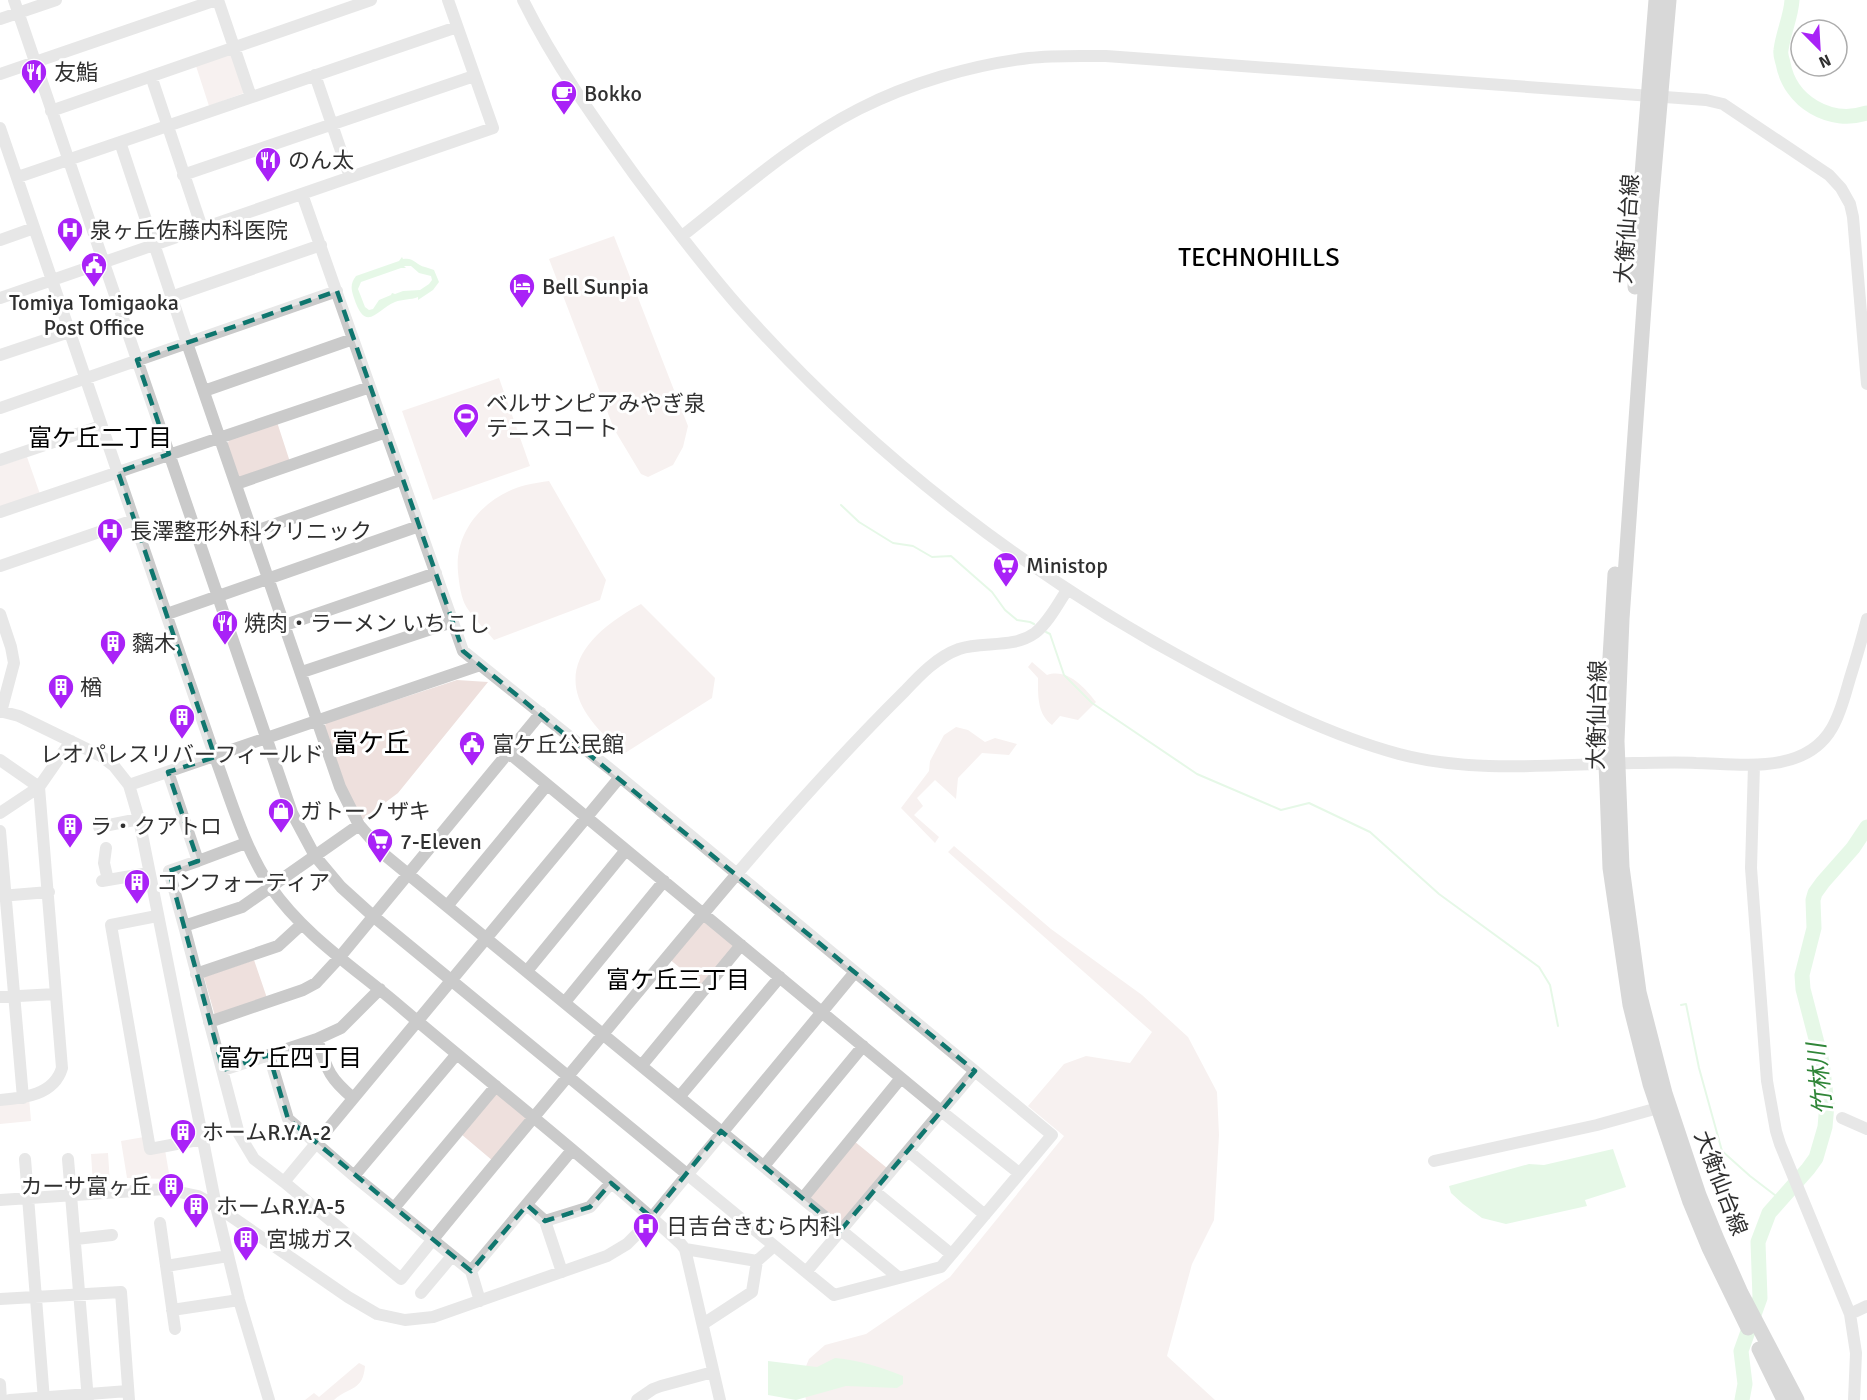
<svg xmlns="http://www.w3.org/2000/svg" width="1867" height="1400" viewBox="0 0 1867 1400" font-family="Signika,'Noto Sans JP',sans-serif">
<rect width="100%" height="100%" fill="#fff"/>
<path fill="#eee0dd" d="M231,53L244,93L209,106L196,66Z
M614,236L688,426L683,447L673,465L648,477L641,474L614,429L549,259Z
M499,378L530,466L433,500L402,411Z
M277,422L290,462L240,479L227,445L230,438Z
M27,457L40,494L0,508V466Z
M549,481L606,580L600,600L494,640C486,630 474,619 467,608C461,599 459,583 458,572C454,529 487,495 526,485C534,483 542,482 549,481Z
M641,604L715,678L712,698L625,753C551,696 563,646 641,604Z
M1032,662L1047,675C1068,668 1085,688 1096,702L1078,720L1060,716L1052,725C1037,714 1038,695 1038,678L1028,667Z
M457,680L488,682L398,793L362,820L344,786L324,729L326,723Z
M956,727L968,730L985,742L995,738L1017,744L1009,755L982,753L958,778L956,799L935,780L917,798L923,806L914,815L939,837L935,843L901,808L929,771L930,761L944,735Z
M954,846L1051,929L1142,995L1188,1037L1217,1092L1219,1135L1214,1220L1192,1264L1167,1356L1215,1400H806L803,1384L804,1371L809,1359L825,1345L866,1334L950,1277L1064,1136L1028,1106L1064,1064L1086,1056L1130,1063L1152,1032L948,852Z
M703,921L733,943V949L702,986L668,958Z
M254,960L267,998L215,1016L204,977Z
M500,1093L526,1116V1123L493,1161L461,1134L493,1094Z
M29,1097L31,1121L0,1124V1099Z
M144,1137L165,1150L170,1179L127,1178L121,1141Z
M854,1141L887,1168L842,1222H836L809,1199Z
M108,1153L110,1183L93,1184L91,1154Z
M359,1363L365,1366C363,1391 350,1386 334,1400H305L314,1393L319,1397Z"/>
<path fill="#c7f0cb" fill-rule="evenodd" d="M402,257L403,259C414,257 416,265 425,267C428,268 431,269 434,270L439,282L433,290L418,300V297C411,300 402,299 395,302C378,308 366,335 354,298C351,289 350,284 356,276L399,261ZM404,266H411L419,273L431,276L432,280L429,284L420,290L403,291L395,294L392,293L391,295L379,300L373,309L369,310L365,307L358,289L361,282L401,268H406Z
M1613,1149L1626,1187L1585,1200L1587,1206L1506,1224L1482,1218L1463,1204L1451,1193L1449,1186L1529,1164L1544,1165Z
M835,1358C859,1360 881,1367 903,1376V1384L897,1388L846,1386L796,1400L768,1395V1361L817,1367Z"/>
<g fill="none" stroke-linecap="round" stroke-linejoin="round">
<path stroke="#c7f0cb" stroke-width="2" d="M841,505L859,522L893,543L913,546L932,557L951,556L992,592L1005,610L1017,620L1030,622L1034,624
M1046,632L1050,634L1064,675L1092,703L1197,774L1281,810L1309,803L1370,832L1439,894L1539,967L1550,985L1558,1026
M1681,1005L1686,1004L1699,1068L1722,1151L1750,1176L1780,1199"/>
<path stroke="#c7f0cb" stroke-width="15" d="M1792,0C1791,17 1783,33 1781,50C1780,54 1782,59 1783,63C1790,102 1830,125 1867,113
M1742,1400L1745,1384L1741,1351L1760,1298L1758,1242L1769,1213L1808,1169L1816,1158L1825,1127L1827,1104L1822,1062L1803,989L1802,975L1814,928L1813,900L1815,893L1823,882L1853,848L1867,827"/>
<path stroke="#cacaca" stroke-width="12" d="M14,0L292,813L315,856L341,887L373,916L834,1295L941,1267L1052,1135L620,777L463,651L302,194
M218,0L251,97
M523,0C554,63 595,120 636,177C669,221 703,266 739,307C869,453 1026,575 1199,667C1262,701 1329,735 1399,754C1475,774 1557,764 1634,763C1655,763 1675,762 1696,763C1741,764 1805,775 1832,728C1841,713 1845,695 1850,678C1856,659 1862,639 1867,619
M0,19L56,0
M0,74L216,0
M315,75L350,177
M151,76L202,228
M51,111L371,0
M0,128L215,757C231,800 244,847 270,886C303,934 352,966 396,1003C491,1084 589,1160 681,1244L685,1249L720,1400
M120,142L187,343L340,787L359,825L386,856L898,1277
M183,175L474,76
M18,177L457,27
M682,236C738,192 794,142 859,109C910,83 972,65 1029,58C1054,55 1080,56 1106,56L1706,100L1723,104L1829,175L1841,188L1850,204L1853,217L1867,384
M0,240L34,228
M171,297L321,245
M0,298L493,128L448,0
M0,355L69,332
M204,391L353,339
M0,408L337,291
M0,460L101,426
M236,484L386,432
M0,512L370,387
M253,532L403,479
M0,566L134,520
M0,614L11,647L14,663L1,712
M167,614L419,526
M285,625L436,573
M302,672L452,622
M0,711L19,716L101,756L114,766L129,785L139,819L216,1206L239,1300L269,1400
M509,753L941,1111L1019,1173
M0,760L39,787
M1754,765L1751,868L1767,1081L1776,1131L1780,1144L1850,1314
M168,772L198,861L169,871L184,926
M129,785L480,665
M0,813L39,787L71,741
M359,825L242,907L184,926L239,1134L254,1159L284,1182L401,1279C467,1196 536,1115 604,1033C701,916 797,798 905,691C920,675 937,657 959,649C983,641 1013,649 1035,633C1048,623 1058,604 1067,590
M99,827L139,819
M0,831L23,1098
M106,848L104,863L108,880
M198,861L246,843
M102,881L149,873
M0,896L49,892
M448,905L547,785
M157,916L111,925L150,1149L203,1139
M527,971L626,850
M196,974L278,946L302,924
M0,997L56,994
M565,1002L664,881
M209,1022L303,990L316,983L339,958L541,713
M317,1039C327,1069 328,1077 353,1098
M269,1055L317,1039L341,1028L380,989
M642,1065L741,945
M223,1070L269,1055L288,1119L354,1176L471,1271L480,1301
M680,1096L780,977
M0,1100C24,1098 54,1095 62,1068L39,787
M1842,1118L1867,1129
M908,1151L985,1215
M25,1159L44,1400
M68,1159L88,1400
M1434,1161L1597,1125L1658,1108
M764,1166L863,1046
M354,1176L456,1055
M284,1182L620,777
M874,1191L951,1254
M803,1198L901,1078
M0,1200L165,1189L198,1196L216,1206L348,1297L377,1314L405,1320L433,1317L607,1256L627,1244L644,1227L855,972
M527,1205L545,1221L562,1272
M394,1208L496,1086
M545,1221L590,1207L611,1183
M160,1223L175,1329
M76,1239L112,1235
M685,1249L757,1261
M166,1266L228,1256
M471,1271L572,1150
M806,1272L975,1071
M421,1293L452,1256
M0,1299L121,1292L129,1400
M172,1310L239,1300
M703,1324L752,1292L757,1261L774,1246
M0,1384L1,1400
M10,1400L128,1391
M637,1400L653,1389L661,1386L713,1372
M1854,1400L1856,1353L1850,1314L1867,1306"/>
<path stroke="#a8a8a8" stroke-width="15" d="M1669,0L1651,207L1622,619L1617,741L1622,867L1639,992L1665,1093L1699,1195L1717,1239L1741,1293L1797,1400
M1635,287L1639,212L1656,0
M1615,574L1605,741L1607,788L1610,868L1630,1005L1650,1084L1690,1202L1709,1248L1748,1328
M1759,1349L1784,1400"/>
</g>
<path d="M0 0H1867V1400H0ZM337,291L463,651L975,1071L841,1230L721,1131L651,1217L611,1183L590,1207L545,1221L527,1205L471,1271L288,1119L269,1055L223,1070L169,871L198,861L168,772L215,757L118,472L169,454L137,360Z" fill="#fff" fill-opacity=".55" fill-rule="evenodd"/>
<path fill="none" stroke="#0f766e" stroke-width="4.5" stroke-dasharray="12 8" stroke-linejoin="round" d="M337,291L463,651L975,1071L841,1230L721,1131L651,1217L611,1183L590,1207L545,1221L527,1205L471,1271L288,1119L269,1055L223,1070L169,871L198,861L168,772L215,757L118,472L169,454L137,360Z"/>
<defs>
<g id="restaurant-pin" transform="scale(1.35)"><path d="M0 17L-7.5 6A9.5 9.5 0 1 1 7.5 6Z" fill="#a922f7" stroke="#fff"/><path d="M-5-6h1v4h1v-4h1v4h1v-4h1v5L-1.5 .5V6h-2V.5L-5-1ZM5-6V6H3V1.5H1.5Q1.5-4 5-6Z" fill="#fff"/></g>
<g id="cafe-pin" transform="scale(1.35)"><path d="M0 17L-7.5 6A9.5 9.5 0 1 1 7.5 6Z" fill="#a922f7" stroke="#fff"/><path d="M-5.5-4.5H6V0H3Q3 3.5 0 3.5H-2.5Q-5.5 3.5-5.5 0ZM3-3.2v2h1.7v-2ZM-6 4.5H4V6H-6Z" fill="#fff"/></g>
<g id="hospital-pin" transform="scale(1.35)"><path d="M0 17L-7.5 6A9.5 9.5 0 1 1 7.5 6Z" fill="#a922f7" stroke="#fff"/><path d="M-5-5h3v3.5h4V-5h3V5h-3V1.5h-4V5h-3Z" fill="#fff"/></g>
<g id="civic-pin" transform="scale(1.35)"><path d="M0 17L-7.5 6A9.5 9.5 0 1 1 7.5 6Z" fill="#a922f7" stroke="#fff"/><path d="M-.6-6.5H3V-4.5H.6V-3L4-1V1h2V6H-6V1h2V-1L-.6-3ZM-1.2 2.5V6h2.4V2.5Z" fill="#fff"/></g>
<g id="hotel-pin" transform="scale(1.35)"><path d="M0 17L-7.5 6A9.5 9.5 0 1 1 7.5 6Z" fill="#a922f7" stroke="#fff"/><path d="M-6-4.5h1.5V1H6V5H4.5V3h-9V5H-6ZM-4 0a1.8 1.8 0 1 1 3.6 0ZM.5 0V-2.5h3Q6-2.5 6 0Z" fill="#fff"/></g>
<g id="stadium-pin" transform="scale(1.35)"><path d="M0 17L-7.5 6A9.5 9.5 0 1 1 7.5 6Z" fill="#a922f7" stroke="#fff"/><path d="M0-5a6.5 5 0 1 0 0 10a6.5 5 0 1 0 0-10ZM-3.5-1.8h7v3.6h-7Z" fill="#fff"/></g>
<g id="supermarket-pin" transform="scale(1.35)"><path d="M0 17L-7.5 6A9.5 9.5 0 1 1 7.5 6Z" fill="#a922f7" stroke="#fff"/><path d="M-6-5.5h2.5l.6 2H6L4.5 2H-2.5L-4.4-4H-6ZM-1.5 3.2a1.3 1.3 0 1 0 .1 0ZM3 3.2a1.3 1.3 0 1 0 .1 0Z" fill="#fff"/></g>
<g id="building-pin" transform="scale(1.35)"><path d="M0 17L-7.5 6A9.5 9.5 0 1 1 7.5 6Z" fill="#a922f7" stroke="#fff"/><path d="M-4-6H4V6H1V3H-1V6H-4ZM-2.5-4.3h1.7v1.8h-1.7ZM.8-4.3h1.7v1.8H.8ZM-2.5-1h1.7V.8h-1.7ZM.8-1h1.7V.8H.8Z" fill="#fff"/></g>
<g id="shop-pin" transform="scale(1.35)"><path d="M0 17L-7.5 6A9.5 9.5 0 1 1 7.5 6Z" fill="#a922f7" stroke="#fff"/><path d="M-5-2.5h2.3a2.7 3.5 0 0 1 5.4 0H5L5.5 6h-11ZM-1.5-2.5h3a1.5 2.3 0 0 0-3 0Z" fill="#fff"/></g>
</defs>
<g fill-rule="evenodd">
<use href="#restaurant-pin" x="34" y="72"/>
<use href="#cafe-pin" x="564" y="93"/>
<use href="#restaurant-pin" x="268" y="160"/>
<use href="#hospital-pin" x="70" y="230"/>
<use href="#civic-pin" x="94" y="265"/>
<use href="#hotel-pin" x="522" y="286"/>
<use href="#stadium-pin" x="466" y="416"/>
<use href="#hospital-pin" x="110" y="531"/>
<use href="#supermarket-pin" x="1006" y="565"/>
<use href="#restaurant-pin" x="225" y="623"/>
<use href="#building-pin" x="113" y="643"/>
<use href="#building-pin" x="61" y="687"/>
<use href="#building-pin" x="182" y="717"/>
<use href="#civic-pin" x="472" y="744"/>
<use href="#shop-pin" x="281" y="811"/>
<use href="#building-pin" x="70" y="826"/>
<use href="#supermarket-pin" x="380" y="841"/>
<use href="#building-pin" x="137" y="882"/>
<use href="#building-pin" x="183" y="1132"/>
<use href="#building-pin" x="171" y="1186"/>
<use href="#building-pin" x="196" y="1206"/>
<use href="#hospital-pin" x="646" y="1226"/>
<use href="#building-pin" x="246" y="1239"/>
</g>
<g text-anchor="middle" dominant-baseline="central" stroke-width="6" stroke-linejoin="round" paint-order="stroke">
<g font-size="22" fill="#303030" stroke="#fff" text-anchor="start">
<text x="54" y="72">友鮨</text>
<text x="584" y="93">Bokko</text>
<text x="288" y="160">のん太</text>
<text x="90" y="230">泉ヶ丘佐藤内科医院</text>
<text x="542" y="286">Bell Sunpia</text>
<text x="94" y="302" text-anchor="middle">Tomiya Tomigaoka<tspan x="94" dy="25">Post Office</tspan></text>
<text x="486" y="403">ベルサンピアみやぎ泉<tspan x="486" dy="25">テニスコート</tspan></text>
<text x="130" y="531">長澤整形外科クリニック</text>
<text x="1026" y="565">Ministop</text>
<text x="244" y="623">焼肉・ラーメン いちこし</text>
<text x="132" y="643">黐木</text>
<text x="80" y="687">楢</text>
<text x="492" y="744">富ケ丘公民館</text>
<text x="182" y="754" text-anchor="middle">レオパレスリバーフィールド</text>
<text x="300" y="811">ガトーノザキ</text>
<text x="90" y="826">ラ・クアトロ</text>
<text x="400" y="841">7-Eleven</text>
<text x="156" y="882">コンフォーティア</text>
<text x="202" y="1132">ホームR.Y.A-2</text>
<text x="152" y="1186" text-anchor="end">カーサ富ヶ丘</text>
<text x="216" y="1206">ホームR.Y.A-5</text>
<text x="666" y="1226">日吉台きむら内科</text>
<text x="266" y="1239">宮城ガス</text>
</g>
<g font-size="22" fill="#303030" stroke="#fff">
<text transform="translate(1627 229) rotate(-86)">大衡仙台線</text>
<text transform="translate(1597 715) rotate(-89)">大衡仙台線</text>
<text transform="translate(1721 1183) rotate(69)">大衡仙台線</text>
</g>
<g font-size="24" fill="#000" stroke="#fff">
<text x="100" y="438">富ケ丘二丁目</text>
<text x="678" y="980">富ケ丘三丁目</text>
<text x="290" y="1058">富ケ丘四丁目</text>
</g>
<g font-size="24" font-style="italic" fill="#308638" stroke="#fff">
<text transform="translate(1820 1079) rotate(-96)">竹林川</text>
</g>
<g font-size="26" fill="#000" stroke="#fff">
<text x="1259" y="258">TECHNOHILLS</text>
<text x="371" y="744">富ケ丘</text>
</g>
</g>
<g transform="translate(1819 48) rotate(156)"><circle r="28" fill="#ffffff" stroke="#acacac" stroke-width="1.5"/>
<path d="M0-4.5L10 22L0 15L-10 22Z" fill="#a922f7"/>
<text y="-9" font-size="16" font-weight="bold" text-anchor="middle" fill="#303030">N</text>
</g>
</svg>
